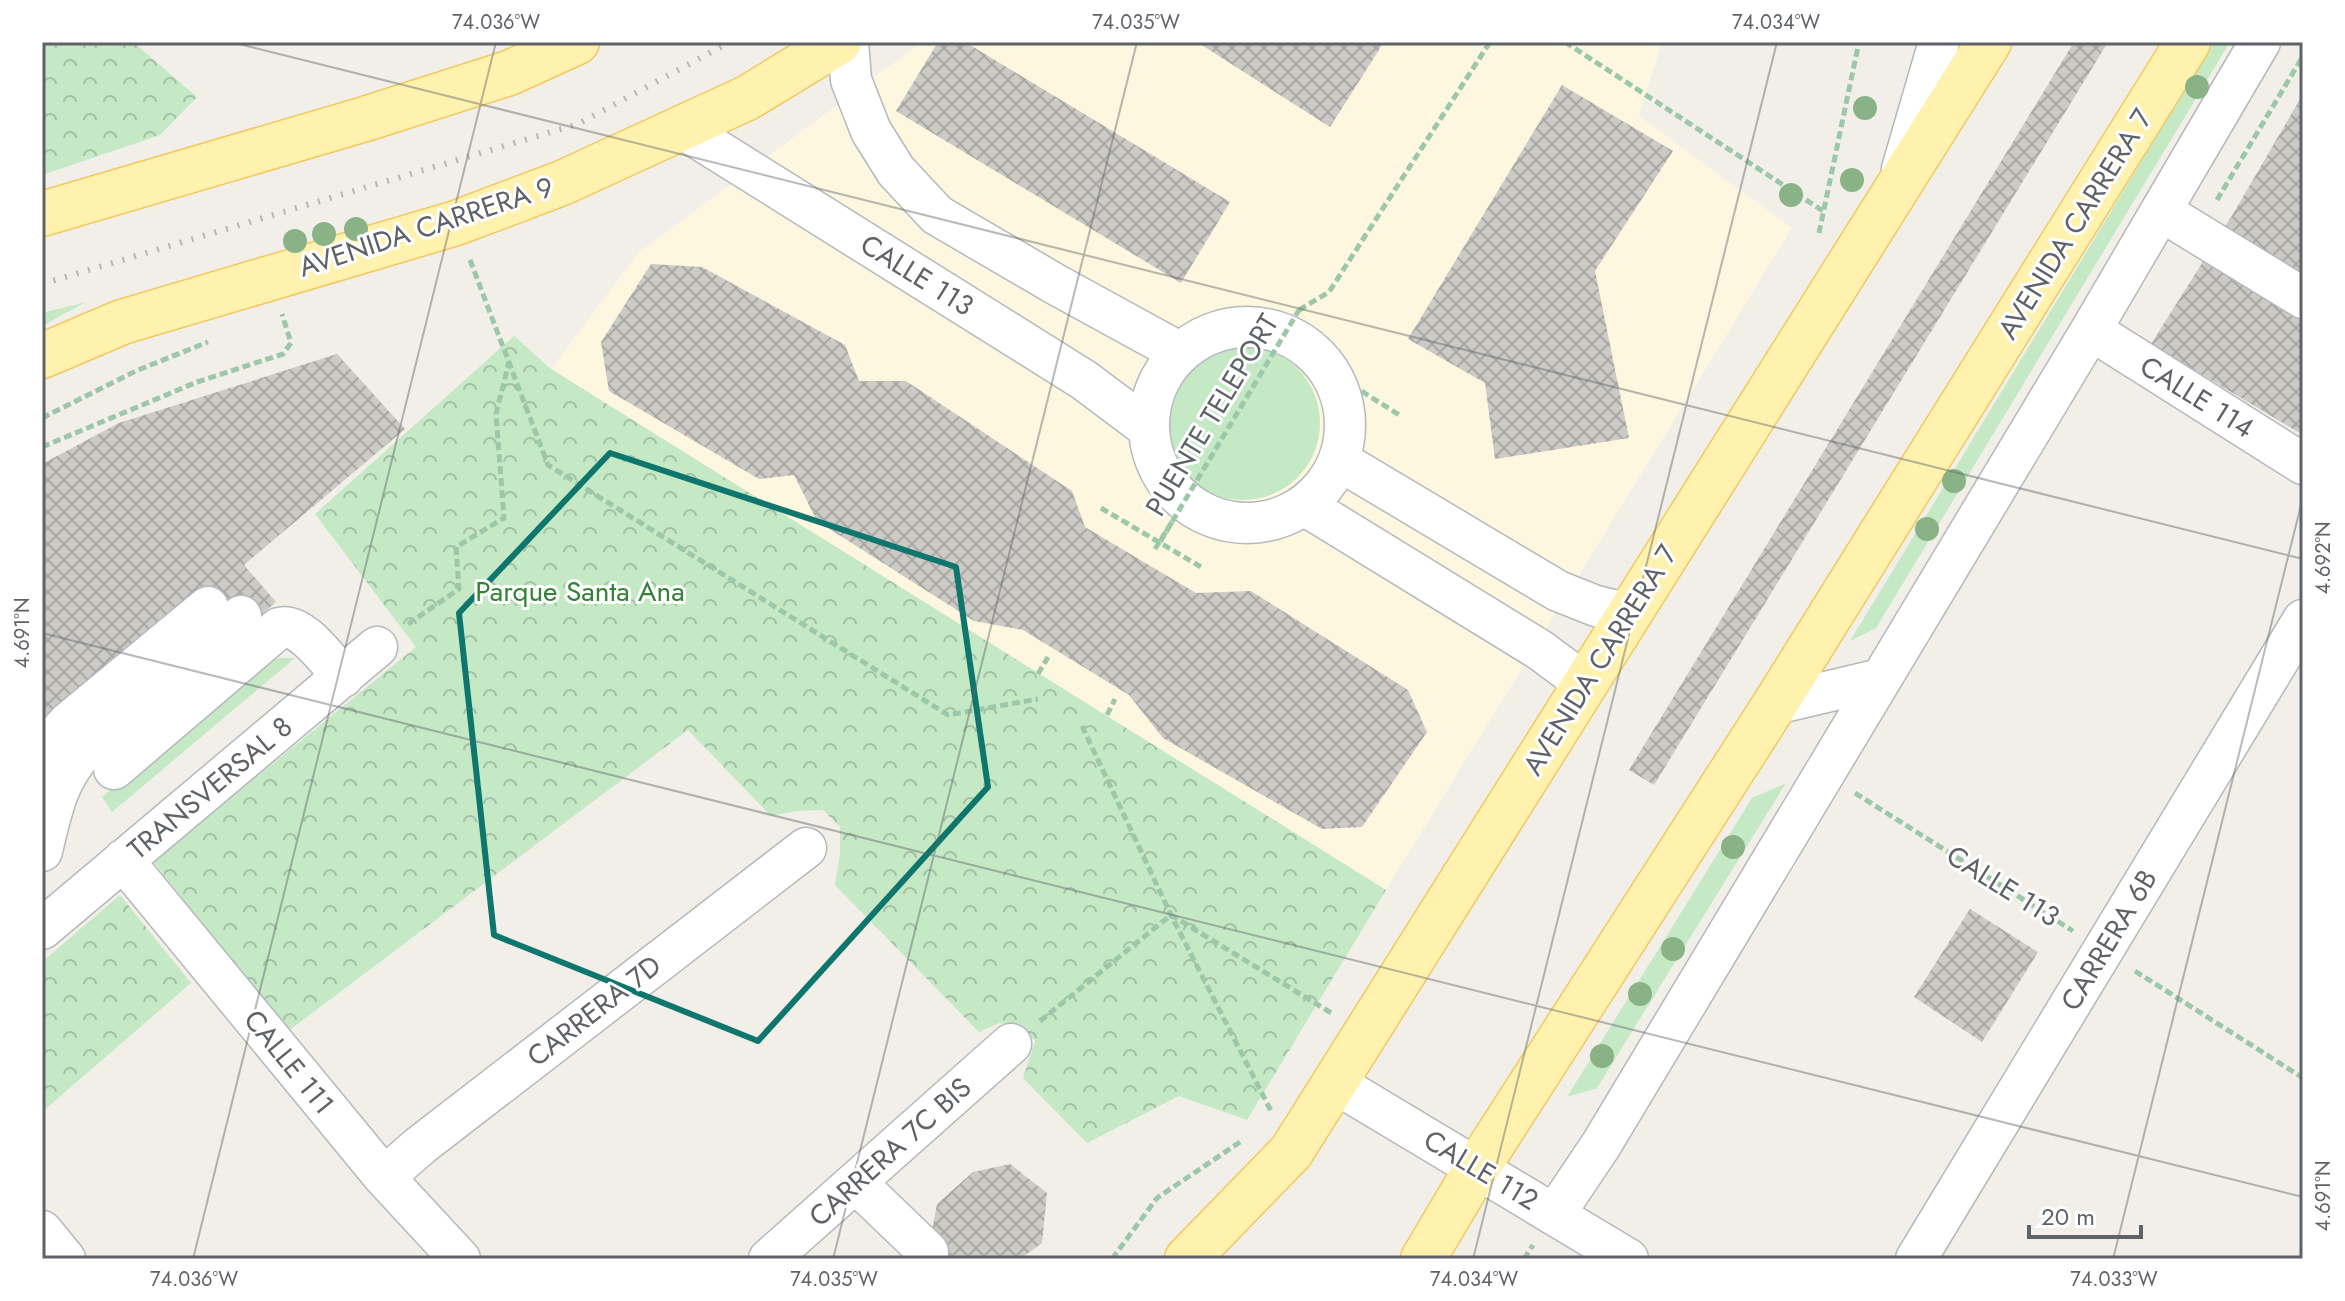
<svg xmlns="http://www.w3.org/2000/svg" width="2345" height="1301" viewBox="0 0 2345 1301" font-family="Jost,sans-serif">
<defs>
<pattern id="forest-crowns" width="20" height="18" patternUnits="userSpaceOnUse" patternTransform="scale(2)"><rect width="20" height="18" fill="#c5e8c5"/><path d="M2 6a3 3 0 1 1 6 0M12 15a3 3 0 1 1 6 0" fill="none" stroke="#a3c0a4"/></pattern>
<pattern id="building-cross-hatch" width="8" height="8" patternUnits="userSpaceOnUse" patternTransform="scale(2)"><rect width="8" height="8" fill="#cccac5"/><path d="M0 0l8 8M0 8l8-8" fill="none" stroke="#a9a8a4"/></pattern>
</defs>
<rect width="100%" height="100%" fill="#f1efe8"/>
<path fill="#fef7e0" d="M922,42H1662L1639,116L1792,228L1386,890L551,369L638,253Z"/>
<path fill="#c5e8c5" d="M2214,42H2230L1876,628L1850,641Z
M86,302L42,326V313Z
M1166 423a77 77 0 1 1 154 0a77 77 0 1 1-154 0Z
M264,658H295L112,812L102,797Z
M1786,783L1597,1088L1567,1097L1752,798Z"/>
<path fill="url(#forest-crowns)" d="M42,42H133L197,97L160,135L42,175Z
M514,336L551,369L1386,890L1247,1120L1179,1096L1087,1143L1023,1078L1035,1041L1022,1026L999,1023L979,1032L835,885L840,854V827L823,810L796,811L771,816L688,730L287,1032L153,861L416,647L315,514Z
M120,895L191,983L42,1112V962Z"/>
<path fill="url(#building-cross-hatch)" d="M938,42H965L1230,202L1181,283L896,111Z
M1197,42H1384L1330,127Z
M2074,42H2108L1654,785L1629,770Z
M1562,85L1673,151L1595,271L1629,438L1495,459L1485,383L1408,339Z
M2303,94V435L2151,344L2233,214Z
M651,264L702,267L845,345L859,381H906L1072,491L1085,527L1196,593L1251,591L1408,690L1427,732L1362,827L1322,829L1163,738L1129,695L1023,630L974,621L817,521L794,475L759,479L609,391L601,342Z
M337,354L405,429L244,565L276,602L250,625L218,588L55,721L42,744V464L119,423Z
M1970,909L2038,952L1982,1042L1914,997Z
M1010,1164L1047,1193L1042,1243L1020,1259H935L928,1252L937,1204L973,1172Z"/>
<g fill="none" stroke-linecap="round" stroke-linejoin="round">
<g stroke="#b5b8bc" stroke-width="43">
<path id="minor" d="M848,42L851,80L871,131L896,171L937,215L1055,284L1179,352
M683,129L1084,380L1148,428
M1902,169L1939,42
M2161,211L2303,298
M1149 425a98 98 0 1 1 196 0a98 98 0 1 1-196 0Z
M2091,330L2303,464
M1340,461L1558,591L1596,606L1629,614
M1304,505L1540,650L1571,673L1581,689
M1775,704L1881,679
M42,751L68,723L208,607
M114,769L279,628C301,621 328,661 343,677
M42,851C53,804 58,776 93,740L241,616
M123,860L384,1177L460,1259
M42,929L377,647
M1333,1082L1628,1259
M384,1177L421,1145L806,848
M856,1183L928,1252
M1554,1215L1601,1145L2091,330L2260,42
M42,1231L65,1259
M769,1259L1011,1044
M1916,1259L2303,620"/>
</g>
<g stroke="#f2c960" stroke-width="47">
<path id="major" d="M42,214L365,119L509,73L577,42
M42,356L122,322L456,223L562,183L747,98L839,42
M1187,1259L1291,1152L1989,42
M1423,1259L1477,1168L1775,704L2188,42"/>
</g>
<path stroke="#9cc7a9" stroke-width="5" stroke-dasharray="8 4" stroke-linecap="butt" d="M1565,42L1823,211
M2217,200L2303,56
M1819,233L1859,42
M470,260L548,465L948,715L1038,699
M1299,310L1329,292L1490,42
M1331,372L1401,416
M42,418L138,370L208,342
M42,447L197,382L283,354L291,343L282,314
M1155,549L1185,501
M408,624L459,589L456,547L504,518L496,414L509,362
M1038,674L1048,657
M1107,715L1115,699
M1082,726L1171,915L1271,1111
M1855,793L2073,931
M2135,971L2303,1078
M1040,1021L1171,915L1333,1014
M1112,1259L1157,1198L1240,1142
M1524,1259L1533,1245"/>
<use href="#minor" stroke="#fff" stroke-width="40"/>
<use href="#major" stroke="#fff2af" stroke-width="44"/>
<path stroke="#b6b7b8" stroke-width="6" stroke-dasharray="2 10" stroke-linecap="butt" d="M42,284L578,124L730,42"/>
<path stroke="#9cc7a9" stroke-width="5" stroke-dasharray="8 4" stroke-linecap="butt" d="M1101,508L1201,567
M1160,542L1299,310"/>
</g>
<g fill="#89b387">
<circle cx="2197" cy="87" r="12"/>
<circle cx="1865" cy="108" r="12"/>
<circle cx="1852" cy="180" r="12"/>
<circle cx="1791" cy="195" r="12"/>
<circle cx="356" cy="229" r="12"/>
<circle cx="324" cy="234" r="12"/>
<circle cx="295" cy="241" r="12"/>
<circle cx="1954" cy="481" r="12"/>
<circle cx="1927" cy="529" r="12"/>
<circle cx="1733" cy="847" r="12"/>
<circle cx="1673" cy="949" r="12"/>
<circle cx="1640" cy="994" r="12"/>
<circle cx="1602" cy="1056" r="12"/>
</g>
<path fill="none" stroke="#0f766e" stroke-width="6" stroke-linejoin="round" d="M610,453L956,567L988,787L758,1041L494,935L459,613Z"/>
<path fill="none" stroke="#5f6368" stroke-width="2" stroke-opacity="0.45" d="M231,42L2303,559M42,633L2303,1197M193,1259L496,42M833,1259L1137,42M1473,1259L1777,42M2113,1259L2303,497"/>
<g text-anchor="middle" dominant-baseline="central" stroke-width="6" stroke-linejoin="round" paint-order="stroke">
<g font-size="28" fill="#5f6368" stroke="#fff">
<text transform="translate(2075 224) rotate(-58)">AVENIDA CARRERA 7</text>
<text transform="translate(426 227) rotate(-18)">AVENIDA CARRERA 9</text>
<text transform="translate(917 275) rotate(32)">CALLE 113</text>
<text transform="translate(2197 397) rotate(32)">CALLE 114</text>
<text transform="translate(1212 415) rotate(-59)">PUENTE TELEPORT</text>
<text transform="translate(1600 660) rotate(-58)">AVENIDA CARRERA 7</text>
<text transform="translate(210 788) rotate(-40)">TRANSVERSAL 8</text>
<text transform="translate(2003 886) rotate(32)">CALLE 113</text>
<text transform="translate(2109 940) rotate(-59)">CARRERA 6B</text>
<text transform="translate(594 1011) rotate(-38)">CARRERA 7D</text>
<text transform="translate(289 1062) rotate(51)">CALLE 111</text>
<text transform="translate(890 1152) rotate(-42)">CARRERA 7C BIS</text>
<text transform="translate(1481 1170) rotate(31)">CALLE 112</text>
</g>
<g font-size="28" fill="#348238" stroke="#fff">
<text x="580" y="591">Parque Santa Ana</text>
</g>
</g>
<rect width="2345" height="1301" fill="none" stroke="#ffffff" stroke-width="88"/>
<path d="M2029 1225v12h112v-12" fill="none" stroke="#5f6368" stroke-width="4"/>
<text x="2041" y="1225" font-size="24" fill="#5f6368" stroke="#ffffff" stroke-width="6" paint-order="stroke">20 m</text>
<rect x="44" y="44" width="2257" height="1213" fill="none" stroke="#5f6368" stroke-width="3"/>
<g font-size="20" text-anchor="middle" fill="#5f6368">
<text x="496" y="29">74.036°W</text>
<text x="1136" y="29">74.035°W</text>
<text x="1776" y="29">74.034°W</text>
<text transform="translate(2323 558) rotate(-90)" y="7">4.692°N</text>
<text transform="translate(22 633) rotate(-90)" y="7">4.691°N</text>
<text transform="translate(2323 1196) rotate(-90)" y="7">4.691°N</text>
<text x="194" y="1286">74.036°W</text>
<text x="834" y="1286">74.035°W</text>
<text x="1474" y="1286">74.034°W</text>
<text x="2114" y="1286">74.033°W</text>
</g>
</svg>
